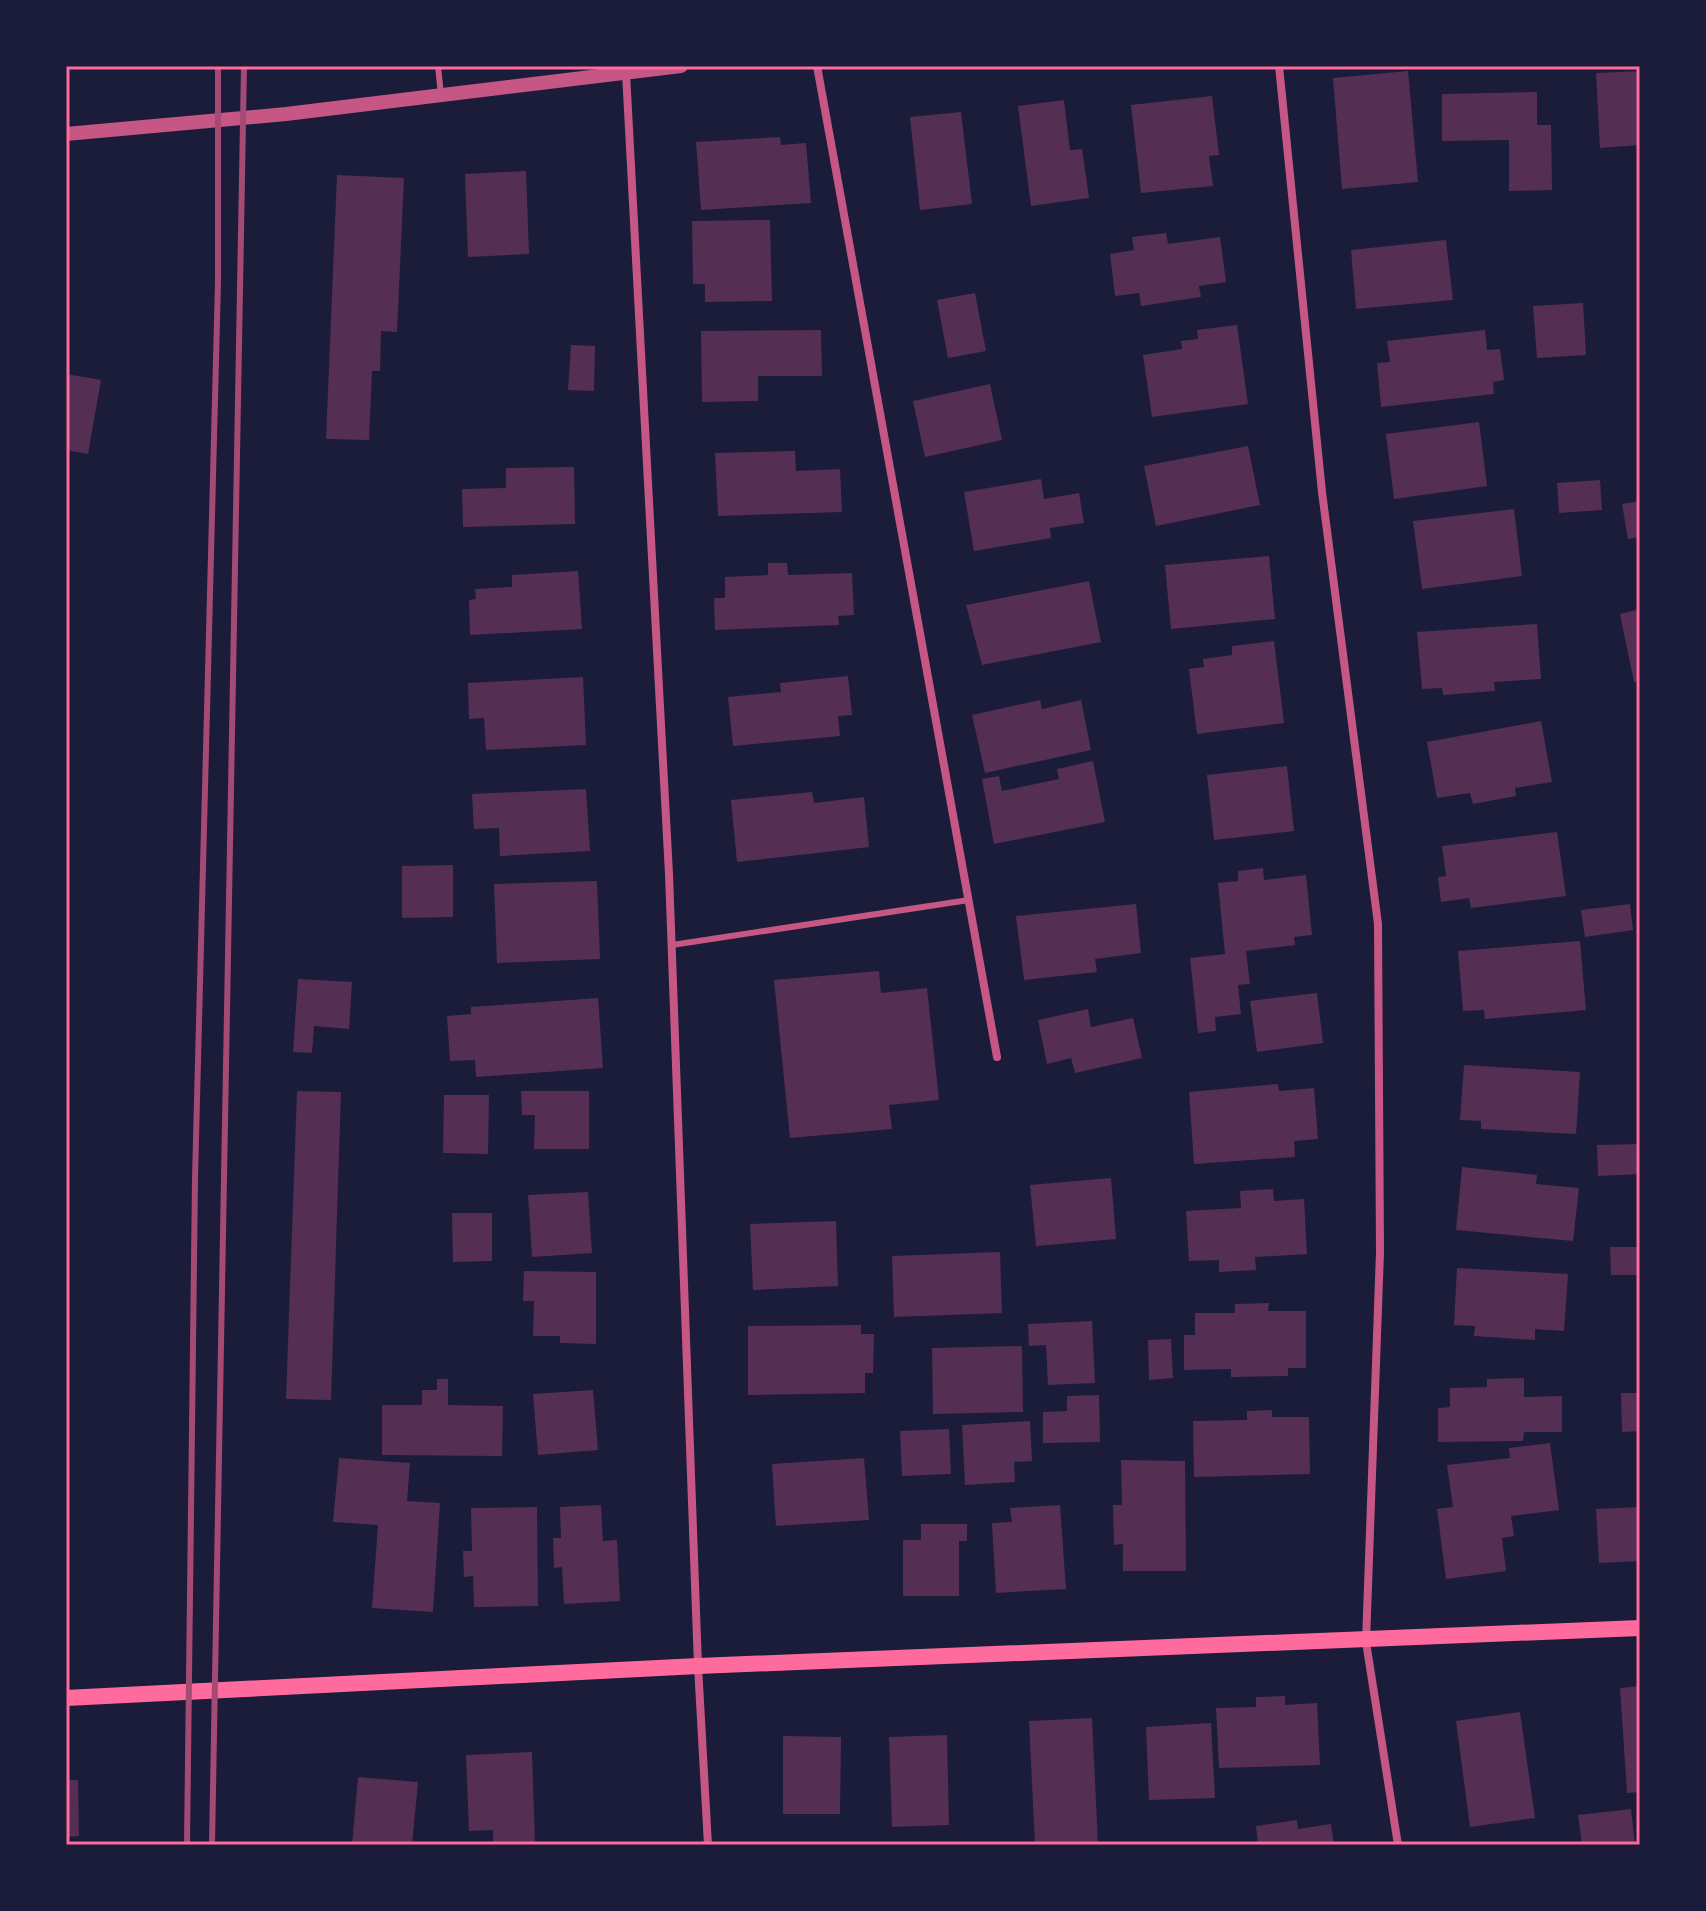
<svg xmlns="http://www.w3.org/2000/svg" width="1706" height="1911" viewBox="0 0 1706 1911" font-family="'IBM Plex Sans',sans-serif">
<rect width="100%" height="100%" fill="#1b1b3a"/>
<path fill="#542f53" d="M1408,71L1418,182L1342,189L1333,78Z
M1640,71V145L1600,148L1596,73Z
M1537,92V125H1551L1552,190L1509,191V140L1442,141V94Z
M1212,96L1219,155L1209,156L1213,186L1141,193L1131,105Z
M1064,100L1070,150L1082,149L1089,198L1031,206L1018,106Z
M961,112L972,204L920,210L910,117Z
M780,137L781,145L806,143L811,203L701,210L696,142Z
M526,171L529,254L468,257L465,174Z
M337,175L404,178L397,332L381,331L380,371H372L369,440L326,439Z
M770,220L772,301L705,302V284H693L692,221Z
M1166,233L1168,244L1220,237L1226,282L1199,286L1201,297L1141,306L1139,293L1115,296L1110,254L1134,250L1132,237Z
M1446,240L1453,300L1356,309L1351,250Z
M975,293L986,351L948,358L937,300Z
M1583,303L1586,355L1537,358L1533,306Z
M1237,325L1248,404L1152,417L1143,355L1182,349L1181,341L1198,339L1197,330Z
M821,330L822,376H758V401L702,402L701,331Z
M1485,330L1487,350L1500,349L1504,380L1493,382L1494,394L1381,407L1377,363L1390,362L1387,341Z
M571,345L595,346L594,391L568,390Z
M66,374L101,380L88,454L66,450Z
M990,384L1002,440L925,457L913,401Z
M1479,422L1487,486L1394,499L1386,434Z
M1248,446L1260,505L1156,526L1144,466Z
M795,451L796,471L840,469L842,512L718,516L715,453Z
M574,467L575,524L463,527L462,489L506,488V468Z
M1041,479L1044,499L1079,493L1084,523L1050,528L1051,538L974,551L964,492Z
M1600,480L1602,510L1559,513L1557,483Z
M1640,501V537L1628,539L1622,504Z
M1514,509L1522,576L1422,589L1413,521Z
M1269,556L1275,619L1171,629L1165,565Z
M768,563H787L788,575L852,573L854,615L838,616L839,625L715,630L714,598H725V577L768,575Z
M578,571L582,629L470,635L469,600L476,599L475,589L512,587V575Z
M1089,581L1101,642L982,665L966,605Z
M1640,609V681L1634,682L1620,614Z
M1537,624L1541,679L1494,682L1495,691L1443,695L1442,688L1422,689L1417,632Z
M1274,641L1284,723L1197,734L1189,669L1204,667L1203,659L1232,655V646Z
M848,676L852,715L838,716L840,736L733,746L728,697L781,692L780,683Z
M583,677L586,745L486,750L484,718L469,719L468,683Z
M1040,700L1042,709L1081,700L1091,750L985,773L972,715Z
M1541,721L1552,782L1515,788L1516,796L1473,804L1470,793L1437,798L1427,742Z
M1093,761L1105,822L994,844L982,779L999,776L1002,791L1059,779L1057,769Z
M1287,766L1294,831L1214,840L1207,775Z
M586,789L590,851L500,856L499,828L474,829L472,794Z
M812,792L814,803L864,797L869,847L737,862L731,800Z
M1557,832L1566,896L1471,908L1469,898L1441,902L1438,877L1446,876L1442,846Z
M453,865V917L402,918V866Z
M1263,868L1264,880L1306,875L1312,935L1294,937L1295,945L1246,951L1250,984L1238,985L1241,1014L1215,1017L1216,1031L1198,1033L1190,958L1225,954L1218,883L1238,881V871Z
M597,881L600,959L497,963L494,884Z
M1136,904L1141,953L1095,959L1097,972L1024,980L1016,916Z
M1630,904L1633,930L1585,937L1581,910Z
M1580,941L1586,1010L1485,1019L1484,1010L1463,1011L1458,951Z
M879,971L881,993L927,988L939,1100L889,1105L892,1129L790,1138L774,980Z
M298,979L352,982L349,1029L314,1026L312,1053L293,1052Z
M1317,993L1323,1043L1257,1052L1250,1001Z
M598,998L603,1068L476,1077L475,1060L450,1061L447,1016L471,1014V1007Z
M1088,1009L1091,1027L1133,1018L1142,1058L1075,1073L1071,1058L1047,1064L1038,1020Z
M1464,1065L1580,1072L1576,1134L1481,1129V1121L1460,1120Z
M1278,1084L1279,1091L1314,1088L1318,1139L1294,1141L1295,1157L1194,1164L1189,1092Z
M297,1091L341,1092L331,1400L286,1399Z
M521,1091H589V1149H534L535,1115H522Z
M444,1095H489L488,1154L443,1153Z
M1640,1144V1174L1598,1176L1597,1145Z
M1462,1167L1537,1175L1536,1184L1579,1188L1573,1241L1456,1230Z
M1111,1178L1116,1239L1036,1246L1030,1185Z
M1273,1189L1274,1201L1304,1199L1307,1254L1255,1257L1256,1270L1219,1272V1260L1189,1261L1186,1211L1241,1208L1240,1191Z
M588,1192L592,1253L532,1257L528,1195Z
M452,1213H492V1261L453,1262Z
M836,1221L838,1286L753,1290L750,1224Z
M1610,1247H1640V1275H1611Z
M1000,1252L1002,1313L894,1317L892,1256Z
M1457,1268L1568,1274L1564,1331L1535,1329V1340L1474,1336L1475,1326L1454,1325Z
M524,1271L596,1272V1344L560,1343V1336H533L534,1301H523Z
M1269,1303L1268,1311H1306V1368H1288V1376L1231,1377V1369L1184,1370V1335H1195V1313H1235V1304Z
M1092,1321L1095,1383L1048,1385L1046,1345L1029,1346L1028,1324Z
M861,1325V1334H874L873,1373H865V1393L748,1395V1326Z
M1171,1339L1173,1378L1149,1380L1148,1340Z
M1022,1346L1023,1412L933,1414L932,1348Z
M1524,1378V1397L1562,1396V1432H1524L1523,1441L1438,1442V1408L1450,1407V1388L1487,1387V1379Z
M437,1379H448V1405L503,1406L502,1456L382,1455V1405H422V1390H437Z
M593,1390L598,1450L538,1455L533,1394Z
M1621,1393H1640V1431L1622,1432Z
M1099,1395L1100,1442L1043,1443V1412L1067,1411V1396Z
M1272,1410V1417H1309L1310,1474L1194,1477L1193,1421L1247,1420V1411Z
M1030,1421L1032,1461L1014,1462L1015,1482L965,1485L962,1425Z
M949,1429L951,1474L902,1476L900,1431Z
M1550,1443L1559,1510L1511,1516L1514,1536L1502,1538L1506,1571L1446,1579L1437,1509L1453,1507L1447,1465L1510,1458L1509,1448Z
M339,1458L410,1463L407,1501L440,1503L433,1612L372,1608L378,1525L333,1522Z
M864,1458L869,1520L776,1526L772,1464Z
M1121,1460L1185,1461L1186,1571H1123V1544L1114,1545L1113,1505H1122Z
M601,1505L603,1541L617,1540L620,1601L564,1604L562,1567L554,1568L553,1538H561L560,1507Z
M1060,1505L1066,1589L996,1593L992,1523L1012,1522L1010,1508Z
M537,1507L538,1606L474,1607L473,1576L464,1577L463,1551H472L471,1508Z
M1640,1507V1561L1599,1563L1596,1509Z
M921,1524H967V1541H959V1596H903V1540H921Z
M1640,1686V1792L1627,1793L1620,1688Z
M1285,1696V1705L1317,1703L1320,1765L1219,1768L1216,1708L1256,1707V1697Z
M1520,1712L1535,1818L1470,1827L1456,1721Z
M1092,1718L1098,1845H1035L1029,1721Z
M1211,1723L1215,1798L1149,1800L1146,1727Z
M947,1735L949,1825L892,1827L889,1737Z
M783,1736L841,1737L840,1814H783Z
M532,1752L535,1845H493V1830L469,1831L466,1755Z
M358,1777L418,1782L412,1845H352Z
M66,1780H78L79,1836L66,1837Z
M1631,1809L1635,1845H1582L1578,1815Z
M1297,1820L1298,1829L1331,1824L1334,1845H1258L1256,1826Z"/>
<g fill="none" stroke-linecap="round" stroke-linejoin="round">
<path stroke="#c65784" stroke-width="6" d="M438,66L441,95
M672,945L969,900"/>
<path stroke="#c65784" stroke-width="8" d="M817,66L997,1057
M1279,66L1322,492L1378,924L1380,1252L1366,1642L1398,1845
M626,73L669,874L698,1666L708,1845"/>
<path stroke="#c65784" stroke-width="14" d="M66,134L286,114L681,66"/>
<path stroke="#ff6b9d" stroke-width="16" d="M66,1698L698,1666L1640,1628"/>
<path stroke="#a44b75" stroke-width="6" d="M187,1845L195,1178L218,282V66
M212,1845L244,66"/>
</g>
<rect width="1706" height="1911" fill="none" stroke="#1b1b3a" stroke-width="136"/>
<rect x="68" y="68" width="1570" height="1775" fill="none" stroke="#ff6b9d" stroke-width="3"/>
</svg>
